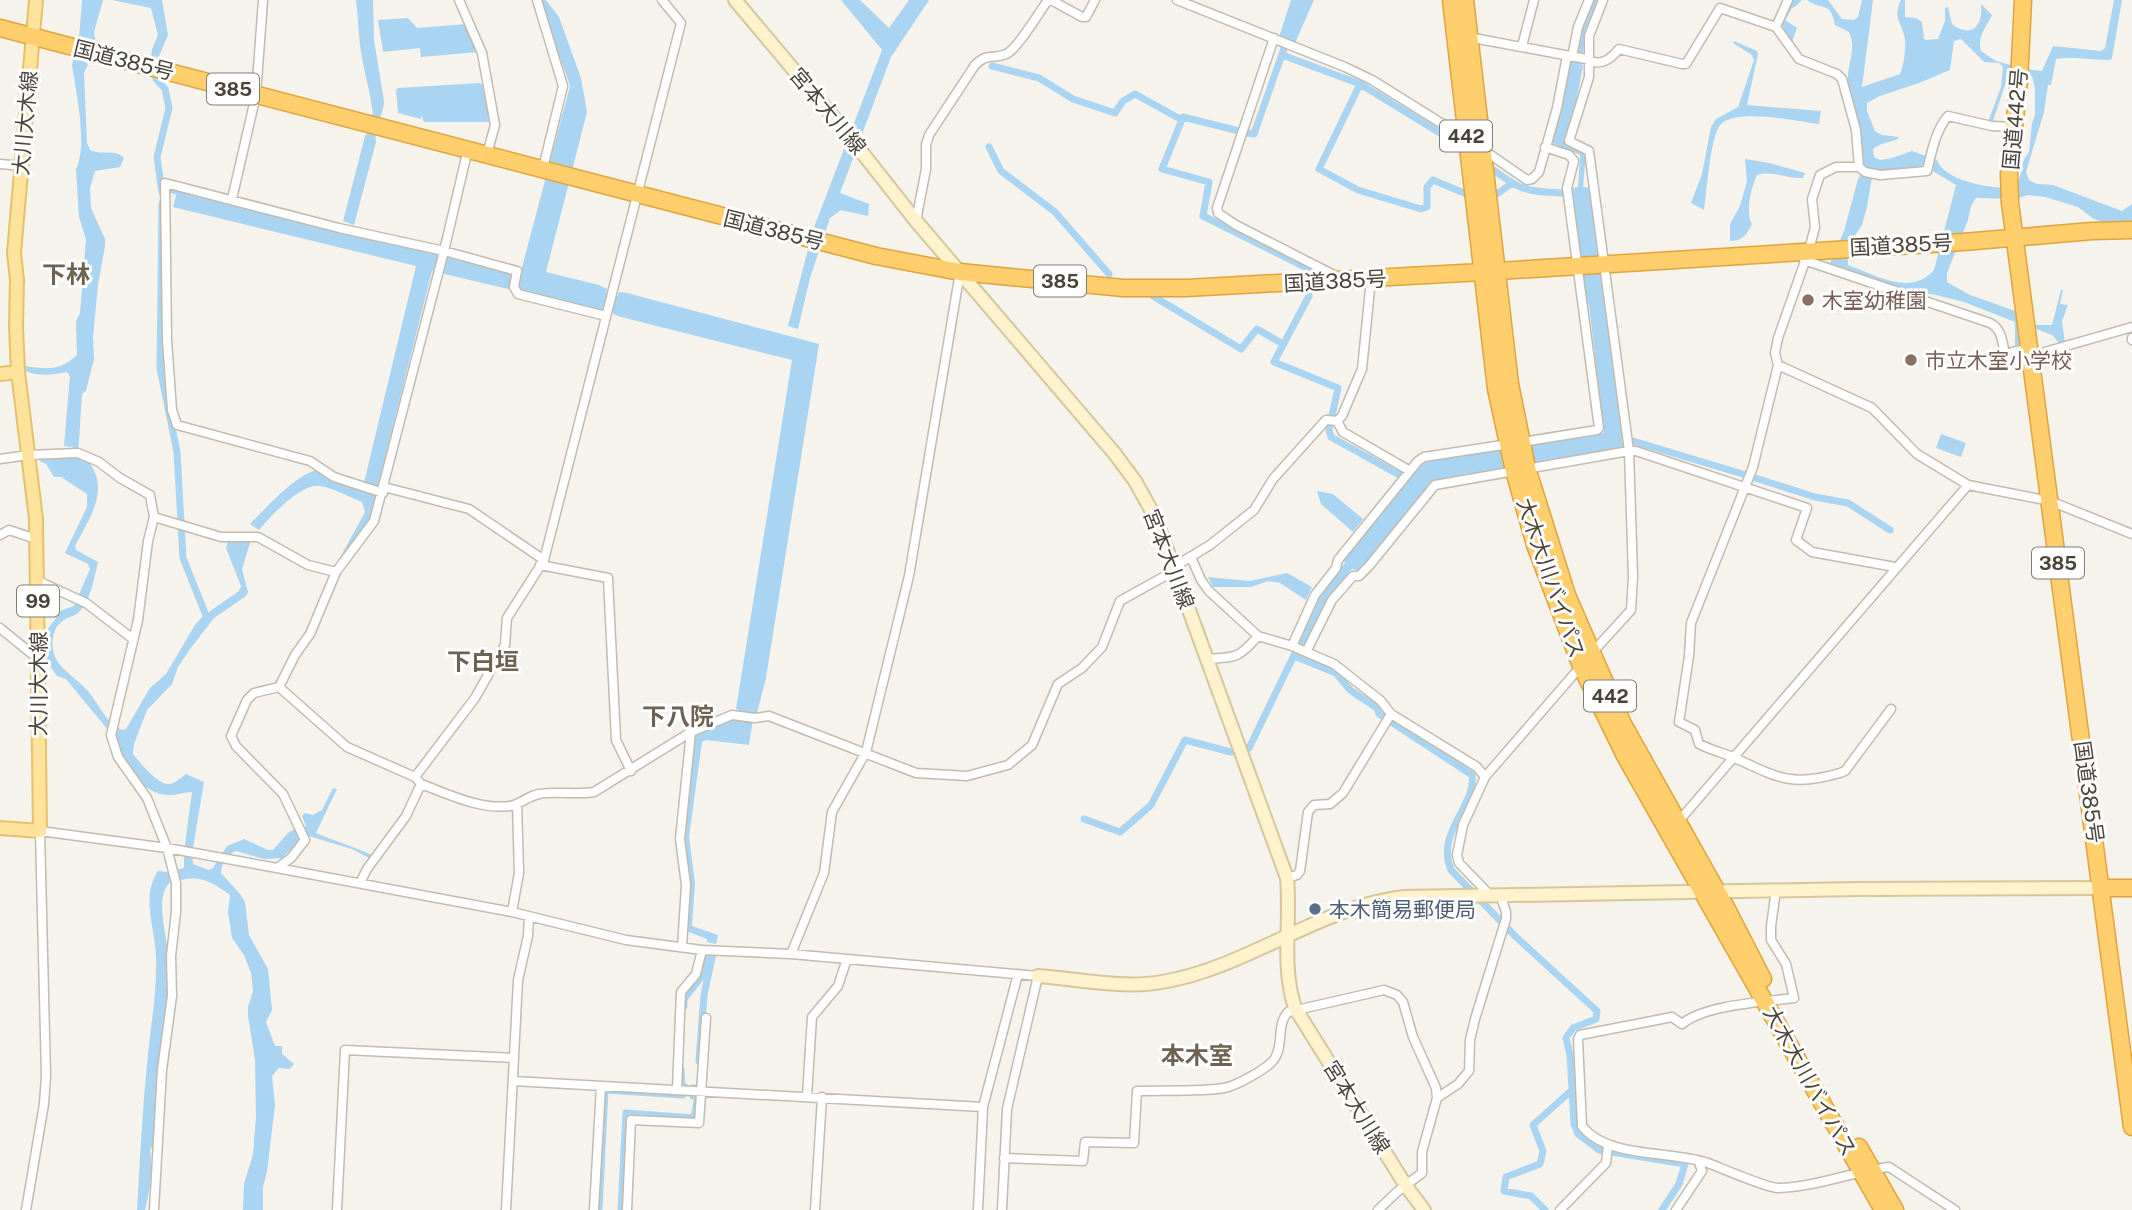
<svg xmlns="http://www.w3.org/2000/svg" width="2132" height="1210" viewBox="0 0 2132 1210" font-family="'Public Sans','Noto Sans JP',sans-serif">
<rect width="100%" height="100%" fill="#f6f3ec"/>
<path fill="#a9d4f2" fill-rule="evenodd" d="M82,0H103L94,32L96,44L79,39Z
M112,0H162L168,35L157,61L151,60L152,49L158,35L151,8Z
M356,0H373L374,40L384,101C384,115 373,127 376,142L354,225L343,221L365,136C369,132 374,122 373,116C371,93 363,69 360,45C358,30 358,15 356,0Z
M540,0H546L559,17L581,78L587,112L546,272L599,285L607,289L606,294L617,297L619,292L627,293L819,344L766,678L757,713H754L749,745L706,740L702,742L689,837L695,883L692,926L718,935L716,944L707,942V939L686,931L683,837L694,734L733,720H739V710L736,709L792,360L621,317L613,314V308L604,305L601,311L432,271L369,521L335,567L365,512L362,502C349,497 334,488 320,486C301,483 271,516 259,530L250,524C265,509 296,474 317,470L325,476L362,491L416,266L173,207L177,192L520,275L570,86Z
M841,0H860L889,28L909,0H929L891,57L840,193L869,204L868,216L841,210L830,218L810,278L798,329L788,326L813,230L882,50Z
M1291,0H1314L1295,43L1279,37Z
M1593,0H1600L1586,35L1581,63L1583,66L1575,108L1563,141L1586,152L1583,187L1591,188L1624,447L1622,450L1434,480L1359,571L1352,569L1326,601L1307,642L1302,647L1297,645L1298,639L1320,593L1345,563L1343,559L1423,461L1604,433L1589,305L1585,301L1572,198L1573,188L1578,187L1580,155L1550,142L1561,113L1570,62H1574L1580,30Z
M1793,0H1802L1795,7L1792,8L1785,20L1797,28L1792,42L1782,25Z
M1807,0H1828L1842,19L1854,20L1858,17L1862,0H1873L1862,87L1900,74C1904,63 1906,50 1905,39C1902,22 1892,19 1901,0H1905V17L1916,18L1922,22L1924,39L1926,40L1938,39L1945,21V8L1948,7L1952,24C1972,39 1983,26 1981,4L1992,15C1986,28 1977,36 1981,51L1996,61L2014,66L2015,68L2042,71L2053,46L2101,51L2105,48L2114,0H2122L2112,58L2110,60C2092,60 2073,56 2056,59L2051,85H2048L2044,112L2026,172L2029,180L2037,184L2053,185L2122,211L2132,204V231L2094,219L2078,207L2045,197L2028,195L2016,199L1976,198L1971,206L1968,220L1947,273V282L1970,295L2021,313L2033,325H2052L2061,290H2063L2060,304L2068,305L2062,321L2065,344L2062,346L2052,335L2032,327L2026,353L2015,354V322L1964,302L1932,294H1915L1833,266L1830,263L1844,231L1858,179C1874,158 1850,105 1848,81C1847,63 1857,49 1849,32L1835,25C1830,0 1824,12 1807,0ZM1961,39L1984,62L1999,63L2003,67L2001,87L1988,122L1992,124L2009,73L2032,76L2035,89V115L2032,123L2029,152L2024,159L2018,184L2015,188C1993,189 1945,182 1937,160L1912,151L1892,158L1880,160L1874,157L1873,149C1880,143 1891,142 1898,139L1899,137L1882,135L1875,131L1867,111V103L1880,96L1919,83L1950,70L1954,41ZM1931,170L1956,185L1934,270C1911,297 1876,275 1848,265L1847,239L1854,237L1862,225L1867,207L1873,171Z
M408,18L417,28L467,24L478,52L421,57L420,48L383,52L378,20Z
M1734,41L1757,51L1758,54L1747,105L1821,111L1819,124C1797,121 1737,108 1721,124C1710,135 1707,192 1704,210L1691,203L1702,174L1711,127L1716,119L1738,107L1754,60L1752,55L1733,43Z
M74,58L89,62L84,73L87,143L90,150C102,156 115,148 124,158L120,167L95,171L90,188L91,208L105,239V246L98,285L93,337L94,359L86,391L82,394L78,456L82,455C114,484 91,516 75,546L76,550L98,562C94,578 91,601 78,613C75,616 68,617 64,620C51,628 50,646 56,659C61,669 78,680 87,690C100,705 104,721 122,730L126,729L150,688L166,674L195,625L203,616L239,591L241,586L226,548L228,541L251,540L242,569L248,592L246,596L214,618L190,649L178,667L172,684L147,710L134,744L133,754C139,762 159,786 170,784C175,783 182,777 186,774L204,782L192,854L193,864L209,870L213,868L227,846L244,839L268,850H273L288,833L295,829L298,832L306,826L302,816L305,813L313,815L322,810L333,788L337,789L316,833C335,841 355,847 374,856L371,859L352,849L309,836L296,844L282,858L264,859L236,851C226,855 222,863 221,873L240,894L245,902L249,935L268,969L272,1010L266,1022L275,1046H282V1054L294,1064L290,1069L279,1068L272,1076L275,1105L267,1172L263,1187V1210H243L244,1184L253,1154L256,1117L255,1060L248,1016V1007L253,991L251,973L244,955L232,938L228,912L230,895C213,883 202,875 181,880C176,881 170,881 167,886C156,902 167,937 168,955C172,994 162,1033 158,1072C156,1095 156,1119 155,1142L150,1150C153,1171 150,1190 145,1210H137C140,1161 142,1114 147,1065C150,1028 157,996 156,959C156,930 140,897 158,871L169,872L184,868V852L192,792C185,792 178,795 170,795C140,795 126,764 114,742L117,736L108,730L66,679L57,676L46,660L44,634L62,610L74,606L90,569L88,564L65,553L87,507V494L61,477H54L46,464L39,461C51,454 63,461 75,455L73,447L64,446L70,376L67,372C52,375 38,377 23,370V366C45,368 58,373 77,355L76,321L80,313L86,239L79,217L76,169C88,145 76,92 72,65Z
M480,83L484,86L489,122H424L421,115V119L398,113L396,90L398,88Z
M1745,159L1769,163L1805,173L1803,178C1787,179 1772,170 1757,175C1751,188 1745,212 1752,224C1747,235 1742,241 1730,241V224L1740,206L1747,181Z
M1941,434L1966,443L1961,457L1936,448Z
M1317,491L1333,494L1363,519L1353,532L1321,504Z
M1287,573L1312,587L1306,600L1280,583L1268,581L1251,587H1213L1208,577L1250,581Z"/>
<g fill="none" stroke-linecap="round" stroke-linejoin="round">
<path stroke="#a9d4f2" stroke-width="7" d="M1282,55L1360,84L1458,144
M992,66L1039,78L1073,99L1115,113L1123,101L1135,94L1182,120
M155,70L156,79L165,89L169,108L157,157L162,192
M1360,84L1319,169L1358,190L1421,209L1427,207V187L1433,180L1464,193
M1239,131L1183,117L1162,169L1209,182L1203,216L1307,268L1309,296L1274,362L1338,388L1329,430L1331,437L1401,476
M1246,133L1254,134L1287,40
M989,147L1001,171L1055,212L1109,274
M1491,168C1521,191 1525,191 1562,193
M162,187L188,194
M1494,196L1511,184
M162,204L160,368L177,452L183,558L207,618
M1153,296L1241,349L1257,329L1283,344
M1633,441L1746,475
M1752,477L1815,497L1848,503L1890,530
M1294,656L1336,673L1350,690L1377,708L1379,714L1472,775C1477,805 1435,832 1451,870L1515,936L1597,1011L1596,1019L1573,1028L1566,1038L1570,1055L1574,1124L1578,1134L1599,1150L1685,1164L1679,1184L1662,1210
M1084,819L1120,832L1151,805L1185,740L1231,752L1249,748L1299,645
M684,1006V999L701,977L707,952L713,953L704,995L699,1061
M599,1210L605,1090L683,1095L685,1087H682L681,1070
M621,1210L626,1113L694,1118L698,1095L693,1096V1088H695
M1545,1210L1531,1196L1504,1191L1506,1177L1540,1164L1543,1151L1533,1125L1572,1090"/>
<g stroke="#c2bbae" stroke-width="11">
<path id="street" d="M459,0L482,53L495,125L487,154
M537,0L563,86L543,168
M1051,0L1082,17H1086L1095,0
M1177,0L1345,67L1372,80L1465,138
M1788,0L1776,27L1799,59L1837,74L1842,79L1856,130L1859,167
M1468,37L1586,59C1600,67 1610,60 1619,49L1682,64H1686L1720,8L1776,27
M1274,38L1217,208L1218,213L1236,225L1332,274V280
M1522,46L1534,0
M1572,57L1578,27L1589,0
M1485,151L1527,180L1532,179L1539,172L1557,108L1567,56
M0,164L22,166
M232,199L256,95L263,0
M916,221L926,169V145L929,135L975,65C988,52 993,60 1006,54C1017,50 1040,11 1048,0
M1804,260L1990,323C2002,329 2002,341 2005,354L2020,350L2031,356L2132,327
M2132,338V340
M1778,365L1872,408L1917,454L1968,485L2050,501L2132,534
M1337,421L1343,432L1410,471
M1522,442L1597,430L1599,428L1567,188L1574,161L1569,155L1545,147
M0,459L28,455L78,453L99,462L120,478L150,495L154,517L148,541L138,620L111,735L118,757L147,798L167,848L176,883V912L171,956L172,996L162,1070L154,1210
M384,487L469,509L544,560
M383,493L334,477L310,461L177,425L172,410L167,340L165,183L339,228L444,251L517,271L514,287L518,294L606,316
M154,517L221,537H258L308,565L336,572
M0,535L9,530L36,539
M1191,557L1201,580L1209,591L1258,636L1292,646L1334,664L1381,701L1391,714L1477,767L1485,777
M540,565L608,578L616,740L631,771
M1172,568L1210,545L1254,510L1273,479L1326,420L1337,421L1342,416L1362,369L1371,279
M38,581L86,603L133,639
M0,628L38,659
M1292,646L1315,595L1336,568L1338,560L1418,461L1424,457L1509,444
M1306,652L1332,600L1353,576H1359L1369,566L1435,485L1629,451H1636L1807,508L1796,540L1812,552L1895,567
M1592,653L1631,610L1633,577L1629,451L1589,151L1569,141L1589,77V36L1603,0
M1207,659C1236,657 1238,659 1258,636
M279,687L347,747L415,777L421,784C448,794 480,810 510,806C519,805 528,796 539,794C557,791 576,795 594,792L691,732L732,715L755,718L769,716L916,773L967,776L1008,765L1032,745L1058,684L1082,668L1102,647L1120,601L1174,571
M279,687L295,655L310,634L336,572L374,521L444,251L468,149
M1891,709L1845,771L1840,773C1792,787 1778,778 1735,758C1723,753 1711,750 1699,744L1695,730L1679,722L1689,656L1691,623L1753,467L1778,365L1775,353L1778,338L1809,250L1815,227L1812,199L1820,175L1836,167H1859L1865,172L1880,175L1927,171C1931,154 1936,129 1948,116L1992,126L2013,127
M415,777L475,698L505,645L507,618L544,560L681,23L662,0
M1678,822L1968,485
M277,868L291,858L305,840L283,794L236,746L231,736L247,700L254,693L279,687
M1287,878L1297,875L1300,871L1308,812L1314,805L1330,804L1343,793L1391,714
M360,883L367,869L406,816L421,784
M1776,890L1771,926V940L1786,964L1794,998C1764,1002 1704,1005 1682,1024L1672,1017L1580,1035L1578,1039L1582,1126C1607,1159 1671,1150 1708,1163C1721,1168 1767,1188 1778,1188C1816,1187 1852,1172 1889,1167L1955,1210
M1489,894L1459,863L1457,855L1463,825L1485,777L1581,666
M512,912L519,873L517,804
M682,947L686,885L680,839L691,732
M791,954L824,873L832,812L866,752L909,576L960,272
M513,1081L983,1107
M677,1089L681,992L696,974L702,950
M807,1096L812,1017L838,986L847,959
M1437,1098L1458,1084L1469,1071L1470,1040L1475,1019L1506,919V912L1500,894
M1004,1158L1083,1161L1085,1142L1134,1143L1137,1091C1162,1090 1200,1092 1224,1088C1236,1086 1269,1068 1275,1058C1284,1044 1276,1025 1288,1012L1384,990L1397,995L1403,1002L1413,1037L1436,1088L1437,1098L1422,1152V1173L1398,1191L1378,1210
M26,1210L44,1104L46,1076L40,831L167,848L277,868L512,912L626,940L702,950L791,954L1038,976L1007,1109L1002,1210
M337,1210L345,1050L513,1058
M506,1210L518,980L528,936L529,917
M594,1210L601,1086
M627,1210L631,1120L699,1123L706,1018
M815,1210L822,1097
M978,1210L983,1107L1018,974
M1560,1210L1606,1163L1608,1146
M1676,1210L1702,1171L1698,1160"/>
</g>
<g stroke="#d6c79b" stroke-width="16">
<path id="secondary" d="M735,0L845,131L916,221L1115,454L1135,481L1155,517L1287,878C1291,923 1281,965 1295,1008L1406,1186L1424,1210
M1038,976C1077,979 1124,989 1162,982C1247,968 1318,907 1404,897L1857,889L2102,888"/>
</g>
<g stroke="#e6c16a" stroke-width="16">
<path id="primary" d="M0,374L18,372
M0,828L40,831L36,519L18,372L16,326L17,280L14,253L36,0"/>
</g>
<g stroke="#e0a43c" stroke-width="19">
<path id="highway" d="M1451,0L1496,389L1514,471L1535,545L1581,666L1625,756L1883,1210
M1465,0L1510,384L1527,468L1567,595L1623,724L1728,911L1763,979
M2023,0L2019,82L2009,174L2010,203L2132,1127
M0,28L876,256L960,272L1123,288H1186L1482,272L1963,242L2092,231L2132,230
M2102,888H2132
M1859,1147L1895,1210"/>
</g>
<use href="#street" stroke="#fff" stroke-width="8"/>
<use href="#secondary" stroke="#fff3cd" stroke-width="12"/>
<use href="#primary" stroke="#ffe39c" stroke-width="12"/>
<use href="#highway" stroke="#ffcf6e" stroke-width="16"/>
</g>
<g fill="#8d6e63" stroke="#fff" stroke-width="2.5">
<circle cx="1808" cy="300" r="7"/>
<circle cx="1911" cy="360" r="7"/>
</g>
<circle fill="#5c6f8a" stroke="#fff" stroke-width="2.5" cx="1315" cy="909" r="7"/>
<g text-anchor="middle" dominant-baseline="central" stroke-width="6" stroke-linejoin="round" paint-order="stroke">
<g fill="#fff" stroke="#817c74" stroke-width="2">
<rect x="207" y="73.5" width="52" height="31" rx="5"/>
<rect x="1440" y="120.5" width="52" height="31" rx="5"/>
<rect x="1034" y="265.5" width="52" height="31" rx="5"/>
<rect x="2032" y="547.5" width="52" height="31" rx="5"/>
<rect x="17" y="585.5" width="42" height="31" rx="5"/>
<rect x="1584" y="680.5" width="52" height="31" rx="5"/>
</g>
<g font-size="19" font-weight="bold" fill="#4b4439">
<text x="233" y="89">385</text>
<text x="1466" y="136">442</text>
<text x="1060" y="281">385</text>
<text x="2058" y="563">385</text>
<text x="38" y="601">99</text>
<text x="1610" y="696">442</text>
</g>
<g font-size="21" fill="#4b4439" stroke="#fff">
<text transform="translate(124 60) rotate(14)">国道385号</text>
<text transform="translate(828 111) rotate(50)">宮本大川線</text>
<text transform="translate(2015 119) rotate(-85)">国道442号</text>
<text transform="translate(25 123) rotate(-85)">大川大木線</text>
<text transform="translate(774 230) rotate(14)">国道385号</text>
<text transform="translate(1901 245) rotate(-3)">国道385号</text>
<text transform="translate(1335 281) rotate(-3)">国道385号</text>
<text transform="translate(1169 559) rotate(69)">宮本大川線</text>
<text transform="translate(1551 578) rotate(71)">大木大川バイパス</text>
<text transform="translate(38 684) rotate(-90)">大川大木線</text>
<text transform="translate(2089 792) rotate(82)">国道385号</text>
<text transform="translate(1810 1081) rotate(61)">大木大川バイパス</text>
<text transform="translate(1357 1107) rotate(58)">宮本大川線</text>
</g>
<g font-size="21" fill="#785e54" stroke="#fff" text-anchor="start">
<text x="1822" y="300">木室幼稚園</text>
<text x="1925" y="360">市立木室小学校</text>
</g>
<g font-size="21" fill="#4e5e75" stroke="#fff" text-anchor="start">
<text x="1329" y="909">本木簡易郵便局</text>
</g>
<g font-size="24" font-weight="bold" fill="#6e6250" stroke="#fff">
<text x="66" y="274">下林</text>
<text x="483" y="661">下白垣</text>
<text x="678" y="716">下八院</text>
<text x="1197" y="1055">本木室</text>
</g>
</g>
</svg>
